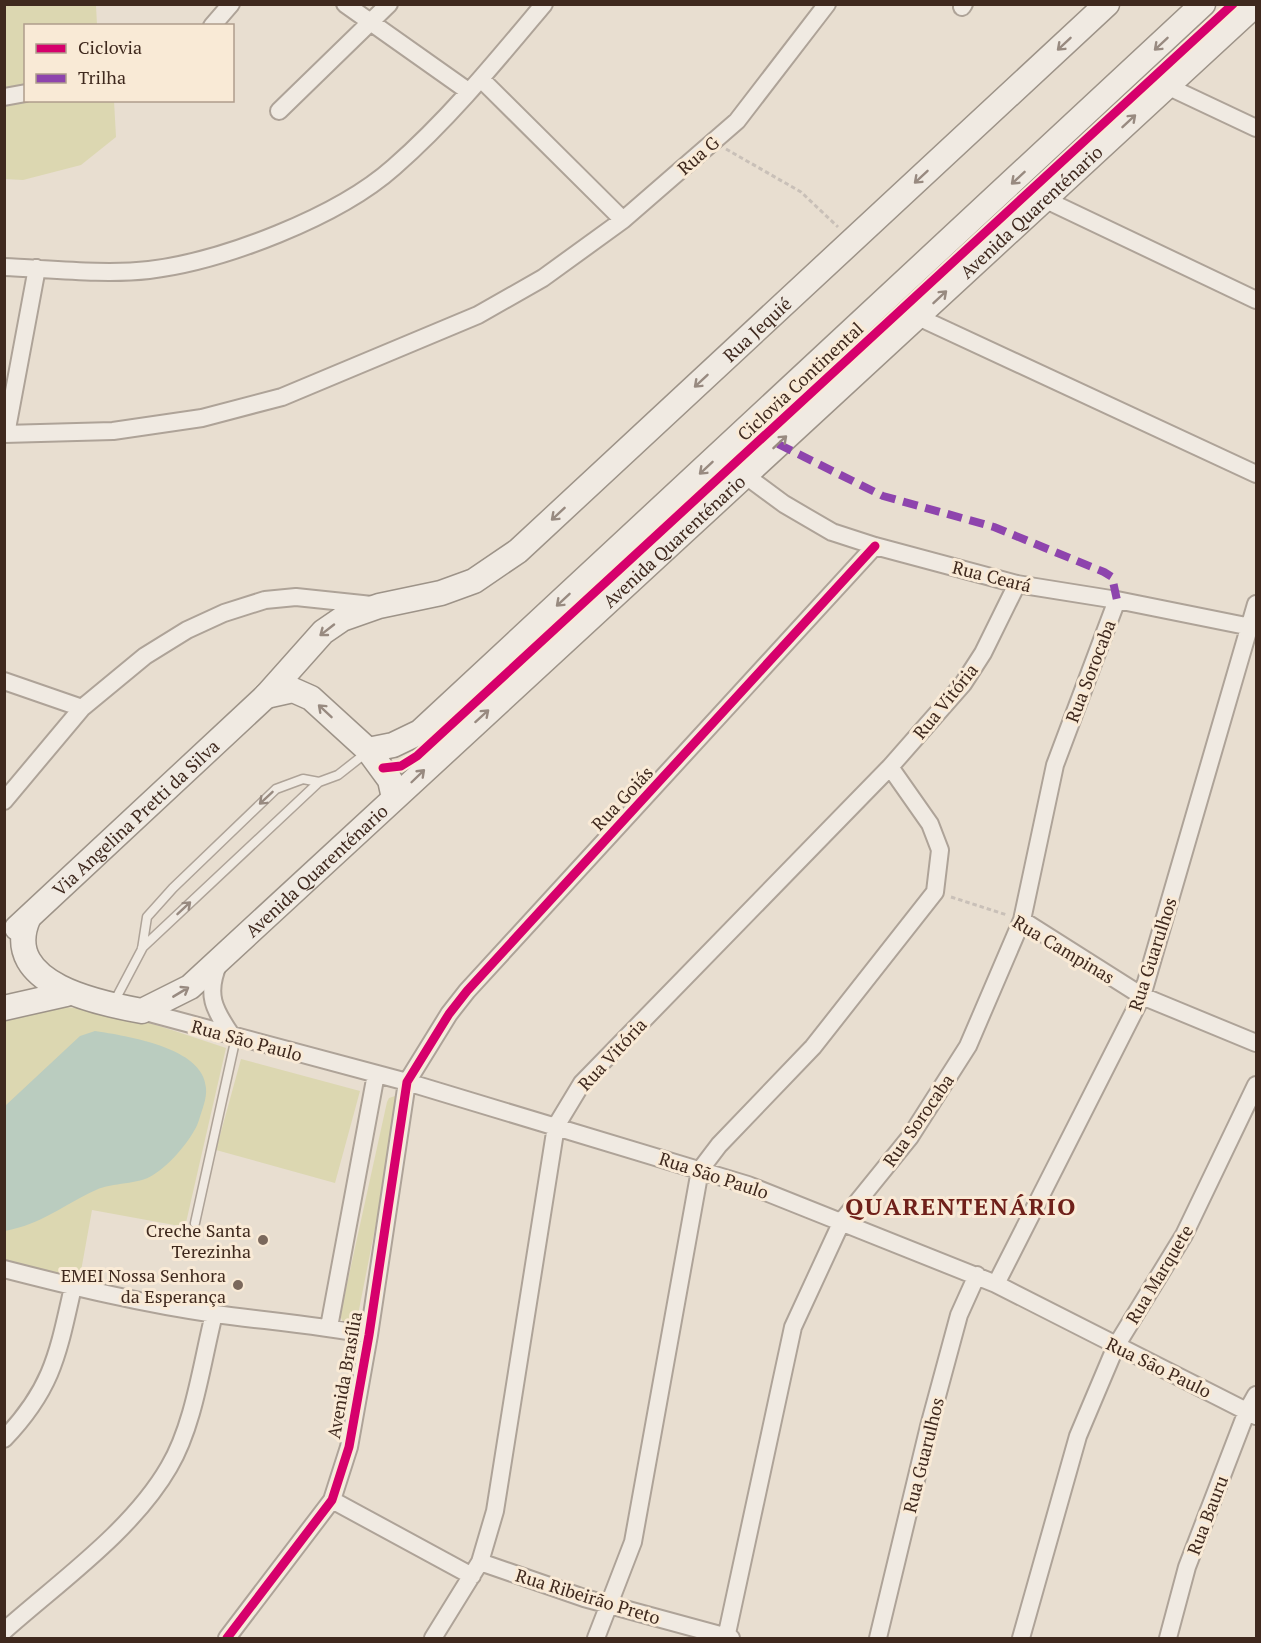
<svg xmlns="http://www.w3.org/2000/svg" width="1261" height="1643" viewBox="0 0 1261 1643" font-family="'PT Serif',serif">
<rect width="100%" height="100%" fill="#e8ded0"/>
<path fill="#dcd7b1" d="M4,5H96L97,25L26,26V100L114,101L116,137L81,165L23,180L5,179Z
M54,1007C114,1007 170,1030 226,1048L185,1227L92,1210L79,1282L5,1261V1020Z
M241,1059L360,1091L335,1183L216,1150Z
M395,1096L400,1101L357,1320L349,1325L344,1324L340,1316L387,1102L389,1098Z"/>
<path fill="#baccbf" d="M95,1031C126,1036 204,1047 206,1088C207,1099 202,1109 199,1120C194,1137 169,1166 153,1175C138,1185 113,1182 96,1190C63,1205 42,1224 5,1231V1106L80,1036Z"/>
<g fill="none" stroke-linecap="round" stroke-linejoin="round">
<g stroke="#aea398" stroke-width="11">
<path id="lane" d="M142,948L319,782L338,775L366,753
M113,1004L142,949L147,917L173,888L276,789L303,779L319,782
M195,1223L236,1037"/>
</g>
<g stroke="#aea398" stroke-width="20">
<path id="street" d="M345,4L468,91
M962,7L964,4
M212,26L231,4
M481,79L623,220
M1167,86L1256,128
M4,97L26,93
M279,111L389,4
M1044,199L1256,300
M4,267C50,269 105,275 149,270C223,261 338,217 394,167C449,119 497,60 544,4
M918,317L1256,474
M4,434L113,431L202,418L282,397L478,315L543,278L623,220L737,121L827,4
M6,434L37,268
M746,476L784,504L832,532L875,546L1017,584L1117,600L1256,628
M4,681L82,708
M4,801L82,708L145,656L187,630L224,613L265,600L296,597L372,605
M1022,920L1142,996L1256,1043
M219,963C205,994 214,1010 232,1036
M142,1011L407,1082L748,1185L996,1284L1256,1416
M4,1269C74,1287 144,1304 215,1314C267,1321 318,1325 369,1335
M996,1284L1142,996L1256,604
M329,1327L376,1074
M4,1439C53,1388 58,1353 73,1287
M332,1500L472,1576
M480,1562L584,1598L731,1638
M4,1631C59,1582 132,1531 169,1467C194,1425 202,1362 214,1314
M227,1638L332,1500L349,1447L369,1335L407,1082L449,1014L467,991L875,546
M433,1638L480,1562L495,1511L556,1126L582,1083L890,767L963,684L983,653L1017,584
M596,1638L633,1542L700,1170L719,1145L813,1047L935,892L940,850L930,824L890,767
M726,1638L793,1327L842,1221L910,1137L968,1046L1022,920L1055,765L1117,600
M878,1638L929,1426L959,1315L977,1275
M1021,1638L1078,1436L1116,1346L1184,1235L1256,1085
M1168,1638L1187,1567L1247,1411L1256,1395"/>
</g>
<g stroke="#9d9388" stroke-width="27">
<g id="secondary">
<path d="M266,696L293,690L311,698L368,750L390,780L394,798"/>
<path d="M368,750L393,745L420,732L1203,4"/>
<path id="s1" d="M28,919C0,985 103,1004 142,1011L190,987L1256,4"/>
<path id="s2" d="M17,928L266,696L323,632L342,619L379,606L441,593L474,581L518,551L1107,4"/>
<path d="M4,1008L66,994"/>
</g>
</g>
<path stroke="#c9c0b8" stroke-width="3" stroke-dasharray="4.5 3" stroke-linecap="butt" d="M726,149L801,192L838,227
M951,897L1007,915"/>
<use href="#lane" stroke="#f0eae2" stroke-width="8"/>
<use href="#street" stroke="#f0eae2" stroke-width="16"/>
<use href="#secondary" stroke="#f0eae2" stroke-width="24"/>
<path stroke="#8e44ad" stroke-width="8" stroke-dasharray="15 8" stroke-linecap="butt" d="M778,444L883,496L994,527L1104,572L1112,577L1117,600"/>
<g stroke="#f9ead6" stroke-width="13">
<path id="cycleway" d="M383,768L401,766L417,756L1233,4
M227,1638L332,1500L349,1447L369,1335L407,1082L449,1014L467,991L875,546"/>
</g>
<use href="#cycleway" stroke="#d6006c" stroke-width="9"/>
</g>
<defs><path id="oneway-shaft" d="M-6 0H5M1.5-3L5.5 0L1.5 3" fill="none" stroke-width="1.6" stroke-linecap="round" stroke-linejoin="round" transform="scale(1.5)"/></defs>
<g stroke="#988a80">
<use href="#oneway-shaft" transform="translate(1064 44) rotate(137)"/>
<use href="#oneway-shaft" transform="translate(1161 44) rotate(137)"/>
<use href="#oneway-shaft" transform="translate(1129 121) rotate(-43)"/>
<use href="#oneway-shaft" transform="translate(921 177) rotate(137)"/>
<use href="#oneway-shaft" transform="translate(1018 178) rotate(137)"/>
<use href="#oneway-shaft" transform="translate(940 297) rotate(-43)"/>
<use href="#oneway-shaft" transform="translate(701 381) rotate(137)"/>
<use href="#oneway-shaft" transform="translate(780 442) rotate(-43)"/>
<use href="#oneway-shaft" transform="translate(706 468) rotate(137)"/>
<use href="#oneway-shaft" transform="translate(558 514) rotate(137)"/>
<use href="#oneway-shaft" transform="translate(563 600) rotate(137)"/>
<use href="#oneway-shaft" transform="translate(327 630) rotate(142)"/>
<use href="#oneway-shaft" transform="translate(325 711) rotate(-137)"/>
<use href="#oneway-shaft" transform="translate(482 716) rotate(-42)"/>
<use href="#oneway-shaft" transform="translate(418 776) rotate(-44)"/>
<use href="#oneway-shaft" transform="translate(266 798) rotate(137)"/>
<use href="#oneway-shaft" transform="translate(184 908) rotate(-43)"/>
<use href="#oneway-shaft" transform="translate(181 992) rotate(-31)"/>
</g>
<g fill="#7a685c" stroke="#f9ead6" stroke-width="2">
<circle cx="263" cy="1240" r="6"/>
<circle cx="238" cy="1285" r="6"/>
</g>
<g text-anchor="middle" dominant-baseline="central" stroke-width="6" stroke-linejoin="round" paint-order="stroke">
<g font-size="18" fill="#3f291e" stroke="#f9ead6">
<text transform="translate(698 155) rotate(-41)">Rua G</text>
<text stroke="none"><textPath href="#s1" startOffset="1368">Avenida Quarenténario</textPath></text>
<text stroke="none"><textPath href="#s2" startOffset="966">Rua Jequié</textPath></text>
<text transform="translate(800 381) rotate(-43)">Ciclovia Continental</text>
<text stroke="none"><textPath href="#s1" startOffset="882">Avenida Quarenténario</textPath></text>
<text transform="translate(992 576) rotate(14)">Rua Ceará</text>
<text transform="translate(1090 671) rotate(-69)">Rua Sorocaba</text>
<text transform="translate(945 701) rotate(-51)">Rua Vitória</text>
<text transform="translate(622 798) rotate(-47)">Rua Goiás</text>
<text stroke="none"><textPath href="#s2" startOffset="162">Via Angelina Pretti da Silva</textPath></text>
<text stroke="none"><textPath href="#s1" startOffset="396">Avenida Quarenténario</textPath></text>
<text transform="translate(1064 949) rotate(31)">Rua Campinas</text>
<text transform="translate(1152 954) rotate(-72)">Rua Guarulhos</text>
<text transform="translate(247 1040) rotate(15)">Rua São Paulo</text>
<text transform="translate(612 1054) rotate(-47)">Rua Vitória</text>
<text transform="translate(918 1120) rotate(-55)">Rua Sorocaba</text>
<text transform="translate(714 1175) rotate(18)">Rua São Paulo</text>
<text transform="translate(1159 1274) rotate(-59)">Rua Marquete</text>
<text transform="translate(1159 1367) rotate(26)">Rua São Paulo</text>
<text transform="translate(344 1375) rotate(-80)">Avenida Brasília</text>
<text transform="translate(923 1455) rotate(-76)">Rua Guarulhos</text>
<text transform="translate(1207 1515) rotate(-69)">Rua Bauru</text>
<text transform="translate(588 1596) rotate(17)">Rua Ribeirão Preto</text>
</g>
<g font-size="18" fill="#3f291e" stroke="#f9ead6" text-anchor="end">
<text x="251" y="1230">Creche Santa<tspan x="251" dy="21">Terezinha</tspan></text>
<text x="226" y="1275">EMEI Nossa Senhora<tspan x="226" dy="21">da Esperança</tspan></text>
</g>
<g font-size="24" font-weight="bold" letter-spacing="1.5" fill="#6f201a" stroke="#f9ead6">
<text x="961" y="1206">QUARENTENÁRIO</text>
</g>
</g>
<rect width="1261" height="1643" fill="none" stroke="#3f291e" stroke-width="12"/>
<rect x="24" y="24" width="210" height="78" fill="#f9ead6" stroke="#af9d8c" stroke-width="1.5"/>
<rect x="36" y="44" width="30" height="9" fill="#d6006c" stroke="#af9d8c" stroke-width="1.5"/>
<text x="78" y="54" font-size="18" fill="#3f291e">Ciclovia</text>
<rect x="36" y="74" width="30" height="9" fill="#8e44ad" stroke="#af9d8c" stroke-width="1.5"/>
<text x="78" y="84" font-size="18" fill="#3f291e">Trilha</text>
</svg>
